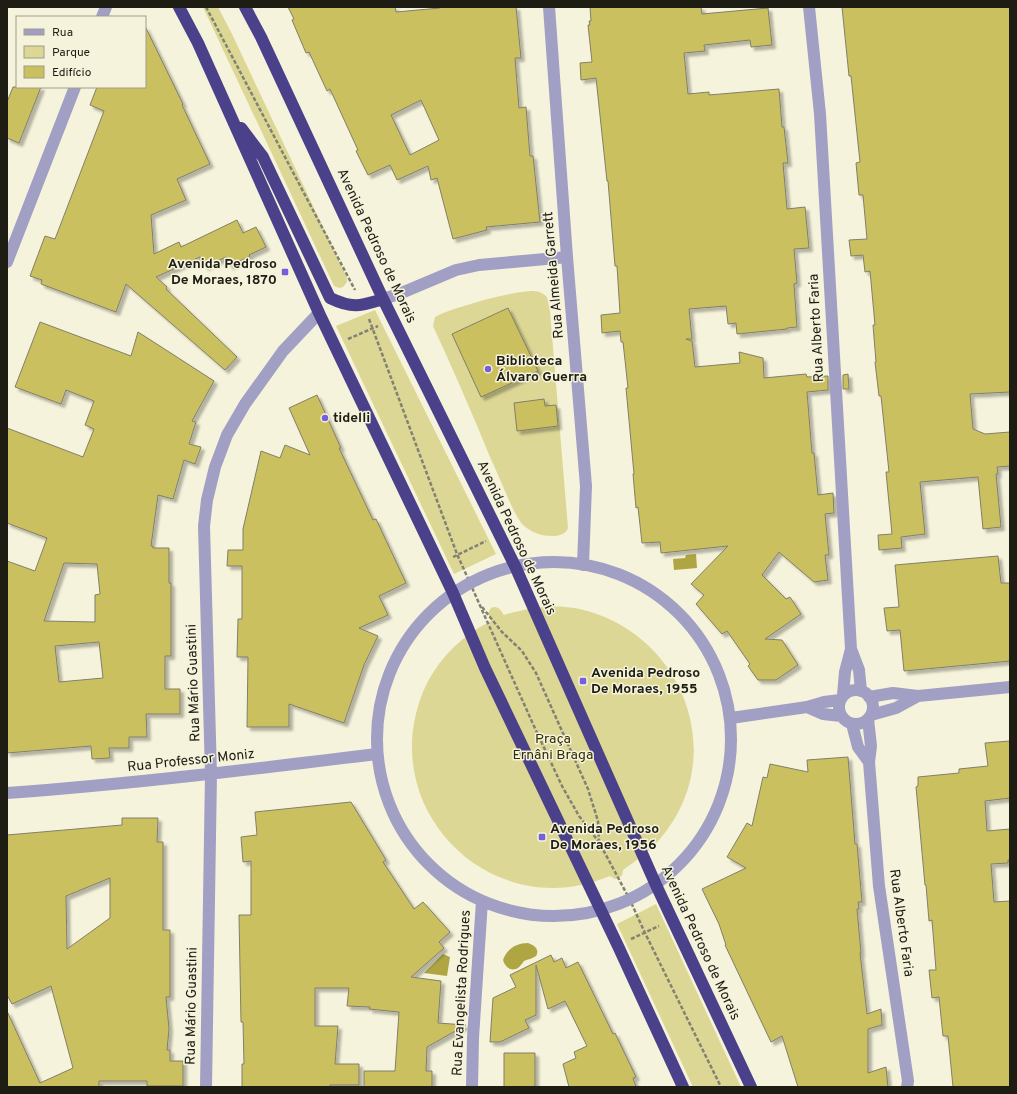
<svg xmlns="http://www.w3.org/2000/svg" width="1017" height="1094" viewBox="0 0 1017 1094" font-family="Overpass,sans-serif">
<defs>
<filter id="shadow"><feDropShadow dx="3.5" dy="3.5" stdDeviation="1" flood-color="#0004"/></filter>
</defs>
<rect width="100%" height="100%" fill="#f5f3db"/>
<path fill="#ddd795" d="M203,7H218L232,34L347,278V282L343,287L339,288L334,286Z
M531,291C538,291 542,292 547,297L550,311L568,528C566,534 559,536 553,536C541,536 532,533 523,525C519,520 516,515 513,509C505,492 498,474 490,457C472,413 453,369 433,326L435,317C444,312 454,309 464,306C486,299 508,293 531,291Z
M375,310L496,554L454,574L336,326Z
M494,607C500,607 501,611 504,615C527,608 551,604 575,608C682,629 732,755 660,839C649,851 636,861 623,870C623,876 620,878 615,879L610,876C492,926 375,810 423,692C436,661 461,636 491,621L488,613L491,608Z
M656,904L741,1087H693L617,924Z"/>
<path fill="#b0a543" d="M696,554L697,568L674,570L673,559L685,558L686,555Z
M528,943C534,945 540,949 536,956C532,959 528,959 524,961C522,963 521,966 518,968C511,972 505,967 503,960C507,949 516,943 528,943Z
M443,954L450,957L447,976L424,973Z"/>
<path fill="#cbc05f" stroke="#817f69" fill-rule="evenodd" filter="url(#shadow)" d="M288,7H395L396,12L440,8V7H516L521,58H515L519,108L526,107L530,156H533L540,222L486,227L487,230L453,239L437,178L431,180L428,166L397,180L390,165L368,175L356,151L358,150L330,89L327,91L309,52L306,53L292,20L294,19ZM421,100L439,140L410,155L391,115Z
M590,7H701L702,14L768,8L772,45L751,47L750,40L704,45L705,51L684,53L688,94L709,92V95L779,89L782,127H784L788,163H783L787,209L805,207L809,248L794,249L797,283L794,284L797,327L787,328V329L737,334L736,323L728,324L726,306L689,309L692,339H686L692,341L695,367L740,363L739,352L763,358L764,378L806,374L807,377L828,376V390L807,392L812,453H814L818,495L833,493L834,513L825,514L829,555H825L828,580L814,582L779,552L762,575L786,599L790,597L801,614L765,639L782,640L798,665L776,680H758L748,666L750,664L727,631L722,634L696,604L704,595L691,584L728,546L661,553L660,542L642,543L638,507L636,508L633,474H634L626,388H628L623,342H621L620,331L602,333L601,315L620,313L617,266H615L608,181H607L596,78L581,80L580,63L592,62L588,25H590L589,21H591Z
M842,7H1010V392L970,394L973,429L985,434L1010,432V466L997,467L998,474H996L1001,527L983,529L978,477L920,482L925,534L901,537L902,548L879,550L878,535L892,534L886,472H889L881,396H879L875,362H876L873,325H875L870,271L865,272L863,255L851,256L849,240L867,239L863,195H859L856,163L860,162L851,76H849Z
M145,26L183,104L182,105L210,164L177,179L186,200L151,215L154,254L179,242L181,247L237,220L243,233L256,227L266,247L249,255L250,256L230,266L226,257L205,267L200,257L156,277L167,287L166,289L237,357L225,370L126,284L116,312L41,284L42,280L30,276L45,236L55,239L104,111L90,105L97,87H145Z
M13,87H41L19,143L7,138V102Z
M508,308L538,371L481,397L452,334Z
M40,322L131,356L138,332L214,381L192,421L196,422L189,444L201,447L195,464L184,460L173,499L158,495L151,546H153V548H169V583H171V656H165V689H180V714H146L147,737H129V748H109L110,758L92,759L91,746L7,753V561L35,571L47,538L7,523V428L83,457L94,429L85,425L94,401L66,390L61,404L15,387ZM64,563L97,564L100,594L95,595V622L44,621ZM99,642L103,678L59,682L55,646Z
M848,374L849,389H843V375Z
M317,395L341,448H339L373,520L376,519L406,583L379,596L388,615L359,628L378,636L364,665L344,723L289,704V727H247L248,657H237L238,619H242V566H227L228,550H243V529L261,451L280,458L285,445L310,455L289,408Z
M544,399L545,406L556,405L558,426L517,431L514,403Z
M998,556L1001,583H1010V661L904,671L900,630L887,631L884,608L899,607L895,565Z
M1010,741V798L985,801L987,831L1010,829V860H1008V863L991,864L994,902L1010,901V1087H953L948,1036H943L939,997L932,998L929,970H936L932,920L929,921L926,885H925L916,787L918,786V777L959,773V769L988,766L985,743Z
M848,757L855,844H857L862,902H858L859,909H857L861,953H860L867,1014L881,1009L882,1025L868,1029V1073L886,1067L888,1087H798L782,1036L771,1042L725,945H726L719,924L702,889L746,868L727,857L747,823L752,826L763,777L767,778L770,764L808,772L807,760Z
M351,802L386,860L383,862L414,909L423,902L450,932L439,942L444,948L411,977L441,981L438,1023L466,1025L427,1047L426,1071H432V1087H364V1071H395L399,1012L369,1009L370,1007L347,1006L349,988H315V1026H338L335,1064H359V1085H330V1087H242V1064H244L243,1022H241L239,915H251V861L243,862L241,837L257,835L255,812Z
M122,818H158L157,842H163V930H170V997H166L169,1029L167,1050H170V1061H183V1086H147V1081H99V1087H7V1011L40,1083L73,1068L51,986L12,1004L7,995V835L122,825ZM110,878V918L67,949L66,896Z
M551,955L554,962L562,958L566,968L578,962L613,1034L615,1033L636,1077L633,1078L636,1087H569L563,1064L576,1058L574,1052L587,1046L565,1001L548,1009L536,965V1015L525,1020L529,1028L500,1042H490L493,998L516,987L510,975Z
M504,1053H535V1087H504Z"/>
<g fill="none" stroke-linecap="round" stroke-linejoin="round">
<path stroke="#838272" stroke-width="2.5" stroke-dasharray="4 2" stroke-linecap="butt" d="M206,7L355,290
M369,319L457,554L533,724L562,786L579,816L599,842L630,900L645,933L721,1087
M348,339L378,326
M453,557L486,541
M482,607L502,632L522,651L536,673L588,789L598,821L599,841
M631,939L659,926"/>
<path stroke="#a19fc4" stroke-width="12" d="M549,7L567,257L586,486L583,565
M809,7L820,114L851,649L859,670L861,691
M102,17L106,7
M7,262L75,87
M383,299L399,294L456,270L479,265L567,257
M377 739a177 177 0 1 1 354 0a177 177 0 1 1-354 0Z
M839 707a17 17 0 1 1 34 0a17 17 0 1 1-34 0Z
M843,695L845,672L851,649
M869,697L893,693L918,696L1010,687
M807,707L823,714L841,716
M871,715L896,708L918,696
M731,718L807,707L824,702L840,700
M868,719L871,746L869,762L879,886L908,1081L907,1087
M852,724L858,747L869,762
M7,793C131,784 254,769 377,754
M206,1087L211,774L204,526L207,500L215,467L227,435L245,404L283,351L319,313
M472,1087L473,1038L482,901"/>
<path stroke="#4b408a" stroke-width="12" d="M179,7L198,43L319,313L453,593L485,668L618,946L683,1087
M245,7L261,37L383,299L515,566L656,885L751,1087
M241,128L263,157L330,298C353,309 360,306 383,299"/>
</g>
<g fill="#7560db" stroke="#f5f3db" stroke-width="1.5">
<rect x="281" y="268" width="8" height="8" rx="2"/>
<circle cx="488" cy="369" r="4"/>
<circle cx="325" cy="418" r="4"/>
<rect x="579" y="677" width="8" height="8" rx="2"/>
<rect x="538" y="833" width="8" height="8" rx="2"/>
</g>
<g text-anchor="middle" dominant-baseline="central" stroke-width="3" stroke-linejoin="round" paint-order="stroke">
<g font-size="14" fill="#1d1d14" stroke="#f5f3db">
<text transform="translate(376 246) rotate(65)">Avenida Pedroso de Morais</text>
<text transform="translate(554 275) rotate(-95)">Rua Almeida Garrett</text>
<text transform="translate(817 328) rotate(-93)">Rua Alberto Faria</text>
<text transform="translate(516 538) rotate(65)">Avenida Pedroso de Morais</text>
<text transform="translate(194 683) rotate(-92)">Rua Mário Guastini</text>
<text transform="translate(191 761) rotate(-6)">Rua Professor Moniz</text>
<text transform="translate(901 923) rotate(82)">Rua Alberto Faria</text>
<text transform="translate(700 943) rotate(65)">Avenida Pedroso de Morais</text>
<text transform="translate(462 993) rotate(-87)">Rua Evangelista Rodrigues</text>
<text transform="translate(192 1006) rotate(-89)">Rua Mário Guastini</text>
</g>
<g font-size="14" font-weight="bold" fill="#1d1d14" stroke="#f5f3db" text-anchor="start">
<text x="277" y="264" text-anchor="end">Avenida Pedroso<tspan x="277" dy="16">De Moraes, 1870</tspan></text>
<text x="496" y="361">Biblioteca<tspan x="496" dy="16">Álvaro Guerra</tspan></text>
<text x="333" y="418">tidelli</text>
<text x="591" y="673">Avenida Pedroso<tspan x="591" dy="16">De Moraes, 1955</tspan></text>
<text x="550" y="829">Avenida Pedroso<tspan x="550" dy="16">De Moraes, 1956</tspan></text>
</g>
<g font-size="14" fill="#312c01" stroke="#f5f3db">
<text x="553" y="739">Praça<tspan x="553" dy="16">Ernâni Braga</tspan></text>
</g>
</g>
<rect width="1017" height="1094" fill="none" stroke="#1d1d14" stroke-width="16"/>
<rect x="16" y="16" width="130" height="72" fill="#f5f3db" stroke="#9f9d8b"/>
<rect x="24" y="29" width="20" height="6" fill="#a19fc4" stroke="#9f9d8b"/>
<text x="52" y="36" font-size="12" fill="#1d1d14">Rua</text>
<rect x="24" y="46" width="20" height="12" fill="#ddd795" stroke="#9f9d8b"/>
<text x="52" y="56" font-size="12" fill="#1d1d14">Parque</text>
<rect x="24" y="66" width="20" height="12" fill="#cbc05f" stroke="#9f9d8b"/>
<text x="52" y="76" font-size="12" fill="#1d1d14">Edifício</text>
</svg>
